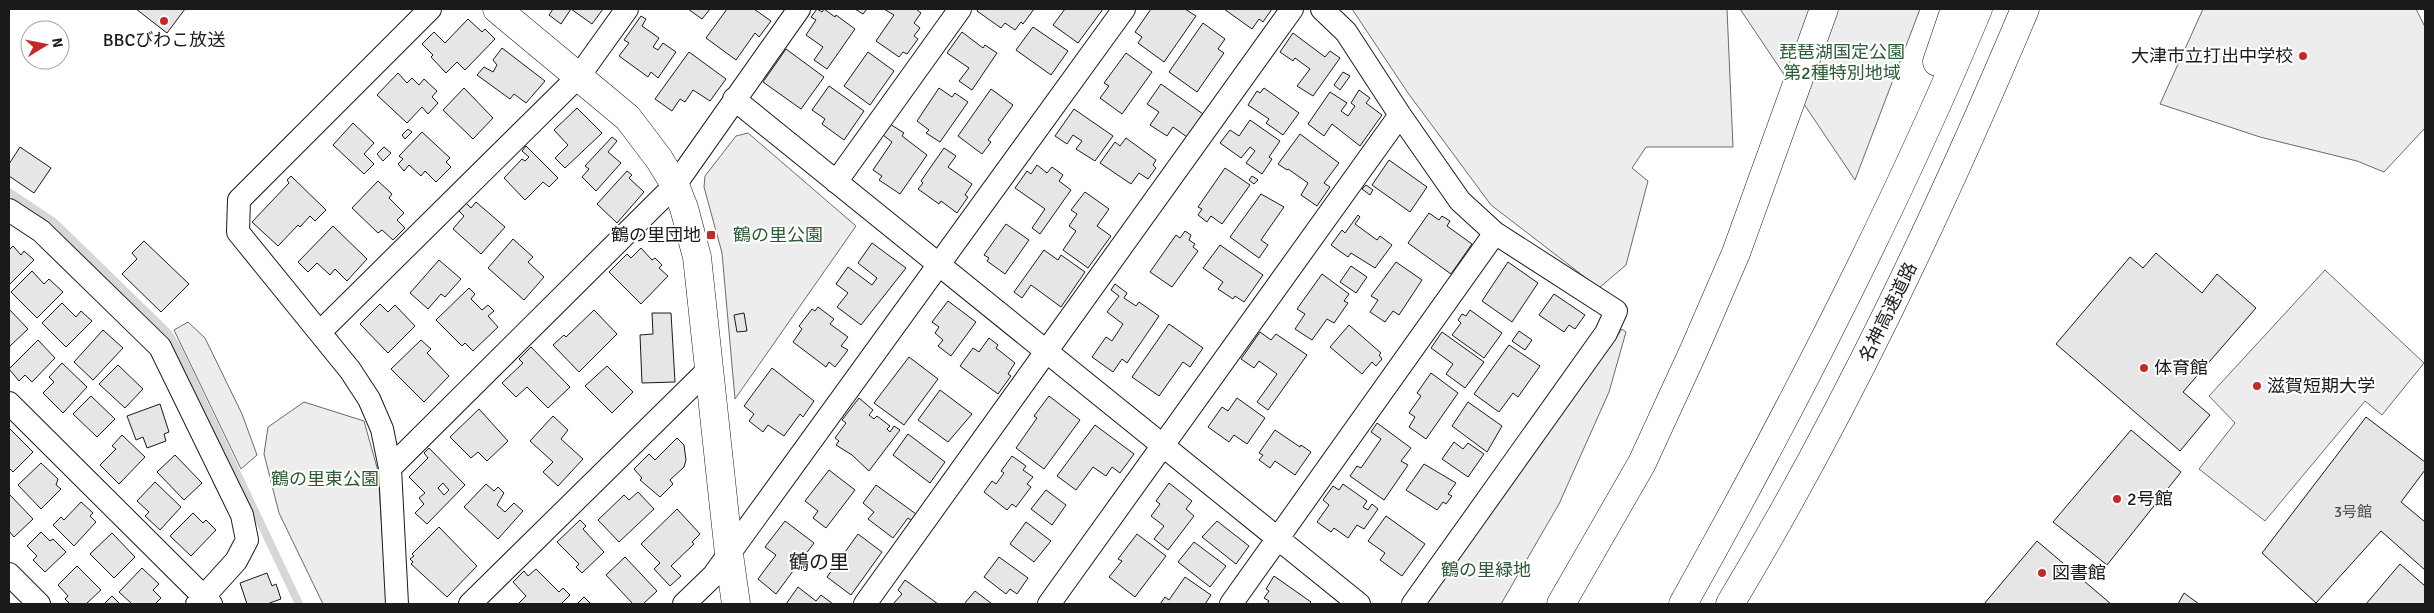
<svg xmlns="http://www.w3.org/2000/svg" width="2434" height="613" viewBox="0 0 2434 613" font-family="Signika,'Noto Sans JP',sans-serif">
<rect width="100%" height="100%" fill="#fff"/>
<path fill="#ededed" stroke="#6a6a6a" d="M1352,9H1727L1733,147H1646L1632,168L1648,181L1626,265L1599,288L1491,205L1408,93Z
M1740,9H1920L1855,180Z
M2203,9H2416L2425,27V128L2384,172L2357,161L2260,137L2160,104Z
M748,133L856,226L735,399L722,253L704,187L705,176L736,136Z
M2325,270L2424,363L2382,415L2365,401L2265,521L2199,469L2235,423L2209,396Z
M188,322L205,338L242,414L257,455L241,469L174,330Z
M1622,329L1626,332L1609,392L1559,504L1501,604H1425Z
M304,402L364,421L378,471L387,604H323L279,513L264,454L268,427Z"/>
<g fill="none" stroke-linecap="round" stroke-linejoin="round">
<path stroke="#d7d7d7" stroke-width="8" d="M9,192L54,222L167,332L177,347L299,604"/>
</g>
<path fill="#e6e6e6" stroke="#1a1a1a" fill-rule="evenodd" d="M136,9H185L167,33Z
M553,9H603L592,24L571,9L561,24L549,15Z
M688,9H710L702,19Z
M727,9H754L771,21L759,37L755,33L736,60L706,38Z
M817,9L822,12L824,9L835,17L836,15L855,29L827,69L814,60L823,47L806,35L816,20L811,17Z
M855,9H867L863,14Z
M884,9H916L921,13L914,23L920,28L914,36L918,39L907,54L903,52L899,57L876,41L894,15Z
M978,9H1034L1023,24L1021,22L1015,30L1005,23L1001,28L977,11Z
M1065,9H1103L1078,43L1053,25Z
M1151,9H1185L1196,16L1164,62L1138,43L1142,37L1135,32Z
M1224,9H1272L1263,22L1259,19L1252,29Z
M641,16L646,19L642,26L659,38L653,47L658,50L663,43L676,52L658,78L651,72L648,77L619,56L629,43L624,40Z
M468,19L482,32L485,29L495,39L465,70L457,62L446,73L431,57L433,55L422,44L434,32L445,43Z
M1203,23L1225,39L1218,49L1224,53L1197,92L1169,72Z
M1033,27L1068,51L1051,75L1016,50Z
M962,32L983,48L985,45L997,53L972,90L959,81L969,68L947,53Z
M1293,33L1325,57L1330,51L1340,58L1313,96L1297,86L1310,69L1295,58L1293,61L1280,52Z
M502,48L545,81L526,103L514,94L510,99L477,75L484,67L493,72L497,65L493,60Z
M786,49L824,77L801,109L763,82Z
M689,52L726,79L710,101L693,90L685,102L680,99L672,111L655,99Z
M868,52L894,71L870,105L844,86Z
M1126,53L1152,72L1122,114L1100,98L1109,86L1104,83Z
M1343,72L1350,76L1340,90L1334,85Z
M398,73L407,83L412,78L419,85L424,79L437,91L432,97L438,103L428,114L422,107L407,123L377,95Z
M1161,84L1203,114L1187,137L1173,127L1167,136L1150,125L1159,112L1147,104Z
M829,86L864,111L844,140L822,124L825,119L812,110Z
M464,88L493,118L473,139L443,110Z
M939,88L952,97L955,93L968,102L940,142L926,133L929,130L917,121Z
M1264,88L1299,113L1283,135L1266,123L1269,119L1248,105L1257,91L1260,93Z
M991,89L1013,105L988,140L991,142L982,154L958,136Z
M1359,90L1370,98L1366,103L1382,115L1360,146L1332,124L1324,136L1308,124L1330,92L1347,103L1341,111L1348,116L1355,106L1351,103Z
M577,108L602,133L565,168L555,158L568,145L554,130Z
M1074,109L1113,136L1095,161L1076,149L1082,141L1073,135L1067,144L1055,136Z
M1250,120L1280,141L1269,157L1272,159L1262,174L1246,163L1255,151L1250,147L1241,158L1220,143L1230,130L1239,136Z
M353,123L374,143L364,154L374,164L364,174L333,145Z
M890,124L904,133L902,136L927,155L900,194L879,180L882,176L873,170L892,142L883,135Z
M408,129L412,132L405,139L402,135Z
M422,132L450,158L446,162L451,167L436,182L425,171L421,176L409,165L404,171L398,164L403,159L399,156Z
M1300,134L1339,163L1324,183L1330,187L1317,206L1301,195L1308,183L1288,169L1287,170L1278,164Z
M612,137L617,141L608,152L621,163L596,191L582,177L589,169L585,166Z
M1126,138L1156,160L1153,165L1156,168L1148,179L1139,173L1131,184L1100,163L1115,142L1120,146Z
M526,146L558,178L549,187L543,182L525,200L504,178L522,159L525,161L529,157L522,151Z
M20,147L51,168L34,193L9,176V164Z
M384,147L391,153L383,161L377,154Z
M944,148L956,156L948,167L972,184L965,195L968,197L957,213L941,201L939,204L918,189L923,183L921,181Z
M1389,160L1427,187L1410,212L1372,185Z
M1037,165L1047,173L1052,167L1063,175L1059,181L1071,190L1040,234L1032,228L1045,209L1015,188L1027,171L1031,174Z
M1225,168L1250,185L1222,224L1211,216L1207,222L1198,215L1202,209L1198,207Z
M627,171L632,175L629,178L644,192L617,223L597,204Z
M291,176L326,210L315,221L310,216L300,227L298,225L278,246L252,222L289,183L287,180Z
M1252,176L1258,180L1254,184L1249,180Z
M378,181L392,194L389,198L404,213L397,220L405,228L393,240L382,230L378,233L352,208Z
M1366,185L1373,190L1370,195L1362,189Z
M1085,192L1109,209L1097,226L1111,236L1088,268L1063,250L1076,231L1069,226L1077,214L1071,210Z
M1261,194L1284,207L1261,240L1268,245L1259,258L1230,237Z
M476,202L505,227L481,254L453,229L464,216L459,211L466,203L471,208Z
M1429,213L1439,220L1442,216L1450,221L1447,226L1472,244L1451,274L1408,243Z
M1358,215L1360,217L1355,224L1377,240L1380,236L1392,245L1375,268L1351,253L1348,257L1331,245L1342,230L1345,233Z
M1006,224L1029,240L1005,274L987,261L989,258L984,255Z
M333,226L367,259L347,281L335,269L330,275L317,263L308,272L298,262Z
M1185,231L1191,235L1189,240L1195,244L1193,247L1198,251L1172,287L1150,272L1176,235L1180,238Z
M513,239L533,257L528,262L544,277L524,300L488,268Z
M144,241L189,284L161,312L122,274L137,259L132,253Z
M872,243L906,268L861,325L837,307L848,293L836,284L848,267L872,285L877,278L858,263Z
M1220,245L1263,275L1244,302L1235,296L1233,299L1218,289L1223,282L1203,268Z
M13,246L21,255L24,251L34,260L9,285V250Z
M641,248L652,260L655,258L662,265L659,268L668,276L641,304L609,272L627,254L631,258Z
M1044,250L1058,260L1061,255L1085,272L1061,307L1031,285L1022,298L1014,292Z
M2156,253L2202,293L2217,274L2256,308L2183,392L2210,415L2180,451L2056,344L2130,257L2143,268Z
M439,260L461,279L445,297L441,294L428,309L410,293Z
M1396,262L1422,280L1399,315L1393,311L1385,322L1370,312L1378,300L1371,296Z
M1508,262L1538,283L1512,322L1482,301Z
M1351,266L1367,277L1356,293L1340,282Z
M32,271L44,284L49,279L63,292L37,318L11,292Z
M1322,274L1349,294L1344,301L1348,303L1334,323L1327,319L1312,340L1295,329L1305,314L1297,309Z
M1115,284L1127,293L1124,298L1136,306L1139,302L1159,316L1127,363L1122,359L1113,372L1092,357L1106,337L1112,341L1123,324L1107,312L1119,296L1111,290Z
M469,288L475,294L471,299L482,310L488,305L494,311L488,316L498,327L473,351L465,343L462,346L436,320Z
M1554,294L1585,315L1575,329L1569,325L1564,332L1539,315Z
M948,301L976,322L951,356L938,346L943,340L935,333L939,327L932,322Z
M62,303L76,317L81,311L92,321L66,347L42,323Z
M380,304L388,312L395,305L415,326L388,353L360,324Z
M818,307L834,319L830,324L848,337L841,346L848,350L835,367L829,362L826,367L793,342L802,329L799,326L812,309L815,311Z
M9,309L28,329L9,347Z
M594,310L617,334L579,372L553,345L564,335L566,337Z
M1470,310L1502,333L1484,358L1452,335L1461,323L1458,320L1462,314L1466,316Z
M652,313H671L675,382L642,383L640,335L653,334Z
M744,313L747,331L737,332L734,315Z
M1169,324L1203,348L1190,367L1183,362L1159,396L1132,377Z
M1349,325L1381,353L1379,355L1382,359L1376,366L1372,362L1362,374L1330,347Z
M103,330L123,348L93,380L74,362Z
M1519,331L1532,340L1525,350L1512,341Z
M1260,332L1271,340L1276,334L1307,355L1268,410L1257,402L1277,374L1259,361L1254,368L1241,359Z
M1442,332L1484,362L1465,388L1446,374L1453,364L1431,348Z
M989,338L998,345L996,348L1015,363L1008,374L1011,376L998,394L960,366L973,348L979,352Z
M38,340L55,358L32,382L25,375L19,381L9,369Z
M421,340L431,349L427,353L449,376L424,402L391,369Z
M1509,345L1540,366L1518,397L1513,393L1499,412L1474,394Z
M531,347L570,387L548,408L527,387L516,397L502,383L523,363L519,359Z
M909,357L938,379L904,425L874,403Z
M62,363L87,387L63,413L43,393L54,382L49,377Z
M118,365L143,389L125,408L99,384Z
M607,366L633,392L612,413L585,386Z
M772,368L814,401L803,417L800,414L784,436L768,425L763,432L749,421L754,414L744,406Z
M1431,373L1458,393L1426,439L1409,427L1415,417L1409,413L1421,396L1417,393Z
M940,390L972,414L948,442L918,420Z
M91,396L115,419L97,437L73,414Z
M1049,396L1080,420L1044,469L1016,448L1037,418L1034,416Z
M859,398L873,410L869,415L874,419L877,416L890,426L887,429L890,432L894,426L900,430L869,471L852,455L836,445L839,441L835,438L846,423L842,420Z
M1237,398L1265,418L1247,444L1234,435L1229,442L1208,427L1222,407L1228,411Z
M1468,402L1502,426L1487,452L1452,426Z
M160,404L169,432L164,434L166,441L147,448L143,437L136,440L127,416Z
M479,409L508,441L487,461L478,452L471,458L450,437Z
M553,416L568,430L561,439L583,459L558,486L543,472L553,462L530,441Z
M2366,417L2425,462V470L2401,502L2425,522V570L2381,531L2316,603L2262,553Z
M1377,423L1411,448L1401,461L1408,465L1384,500L1350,476L1357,466L1361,468L1381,439L1371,432Z
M1095,425L1134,454L1120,473L1112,467L1106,476L1093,467L1076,490L1057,476Z
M9,428L33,452L13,472L9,468Z
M1275,430L1300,447L1301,445L1311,452L1295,475L1275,461L1270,468L1259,460L1263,455L1259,453Z
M2131,430L2181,472L2107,565L2053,522Z
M908,434L945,462L930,483L893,455Z
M122,435L145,457L119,484L100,465L116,449L112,446Z
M677,438L684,445L686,460L684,467L670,480L673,484L660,497L640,480L642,478L634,469L649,454L655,460Z
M1454,442L1463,449L1468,443L1484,454L1468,477L1442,459Z
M429,448L465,485L427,524L415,513L424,504L419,498L425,493L409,477L428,458L424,453ZM443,483L449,490L444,495L438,488Z
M175,455L202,483L184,500L157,472Z
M1012,456L1026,466L1023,470L1033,477L1027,484L1031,487L1016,507L1012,504L1007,510L984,492L992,481L996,484L1004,473L1001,471Z
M41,463L58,479L56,485L61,489L41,509L18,485Z
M1424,464L1456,483L1448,494L1452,496L1446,504L1443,502L1437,510L1406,490Z
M829,470L855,490L826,528L813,518L818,511L805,501Z
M155,482L181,507L160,530L145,516L149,512L137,501Z
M1169,483L1192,501L1186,509L1194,516L1168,550L1154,539L1164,526L1151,516L1160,504L1156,501Z
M486,484L494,491L498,487L504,493L497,505L505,512L514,503L523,511L498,539L464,507Z
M1343,484L1367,501L1363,507L1368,510L1372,504L1378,509L1364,529L1357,525L1348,538L1334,528L1331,532L1317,522L1329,505L1323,500L1333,486L1339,490Z
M876,485L916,514L912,521L908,518L893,538L868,519L874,512L863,503Z
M1046,490L1066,505L1052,525L1031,509Z
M638,492L654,509L619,542L598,520L624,495L629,500Z
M9,494L33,519L14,537L9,531Z
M81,502L93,513L90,516L96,522L74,546L53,525L61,517L64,520Z
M677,509L700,534L692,542L694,544L671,566L681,576L670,586L654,569L660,563L641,544Z
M193,513L203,523L206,520L216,530L191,556L170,536Z
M1386,516L1425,544L1402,576L1380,560L1385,553L1368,541Z
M580,520L586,526L583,529L604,552L582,573L576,567L579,564L557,542Z
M785,521L814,543L776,594L758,579L776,555L765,547Z
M1217,521L1249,546L1236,564L1202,537Z
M1026,522L1051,541L1034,562L1010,544Z
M439,527L477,566L447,597L411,564L413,562L410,559L414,556L412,554Z
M41,532L50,541L53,539L66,552L45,572L33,560L37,556L27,546Z
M112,533L135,557L114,578L90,554Z
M858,534L882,552L851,595L827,577Z
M1137,534L1166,556L1135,597L1109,577L1122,561L1118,559Z
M2037,541L2111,604H1984Z
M1194,542L1226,566L1210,587L1178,562Z
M625,557L657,591L643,604H633L606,575Z
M999,557L1028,578L1017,594L1010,589L1006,594L984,577Z
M2400,564L2425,586V604H2366Z
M77,566L101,590L86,604H70L65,599L68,596L58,585Z
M142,568L159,584L153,590L161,598L155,604H132L119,592Z
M536,569L559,592L563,588L570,595L561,604H520L519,603L526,596L513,582L524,571L528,576Z
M267,573L272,586L276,584L281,599L267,604H247L240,583Z
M1274,576L1311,602L1309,604H1267L1269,601L1264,598L1269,591L1266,589Z
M1185,577L1211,595L1205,604H1160L1165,597L1169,600Z
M905,580L938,604H893L902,594L898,590Z
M798,587L816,601L821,595L833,604H786Z
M975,591L992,604H964Z
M2184,593L2199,604H2178Z
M112,596L120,604H104Z
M584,597L591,604H577Z"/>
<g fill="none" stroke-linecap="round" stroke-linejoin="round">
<g stroke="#1a1a1a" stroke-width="24">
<path id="street" d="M1322,9L1346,32L1400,115L1460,201L1495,233L1616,311L1606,333L1413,604
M734,99L1359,604
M836,182L960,9
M9,210L41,231L160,347L242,515L247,540L236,561L197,604
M320,332L579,76L627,9
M9,403L211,604
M390,468L675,185L799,9
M9,574L39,604
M397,604L390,468L382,429L369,399L350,370L238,232L239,200L430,9
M470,604L709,369
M684,604L713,576L1124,9
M865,604L1292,9
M1049,604L1400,115
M1231,604L1495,233"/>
</g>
<g stroke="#1a1a1a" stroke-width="29">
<path id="secondary" d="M497,9L628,118L659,159L675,185L684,208L697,257L729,554L736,604
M1561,604L1642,463L1694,350L1736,253L1824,9"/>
</g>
<g stroke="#1a1a1a" stroke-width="29">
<path id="highway" d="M1937,62L1955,9
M1683,604C1791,411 1893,213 1978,9
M1730,604C1844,414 1939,213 2025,9"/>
</g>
<use href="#street" stroke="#fff" stroke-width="22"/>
<use href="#secondary" stroke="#fff" stroke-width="28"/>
<use href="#highway" stroke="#fff" stroke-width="28"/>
</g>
<g fill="#c62828" stroke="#fff" stroke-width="2">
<circle cx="164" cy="21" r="5"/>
<circle cx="2303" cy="56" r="5"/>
<rect x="706" y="230" width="10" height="10" rx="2.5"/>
<circle cx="2144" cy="368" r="5"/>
<circle cx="2257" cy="386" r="5"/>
<circle cx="2117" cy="499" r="5"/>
<circle cx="2042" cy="573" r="5"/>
</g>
<g text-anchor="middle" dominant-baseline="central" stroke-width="4" stroke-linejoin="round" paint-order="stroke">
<g font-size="15" fill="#4d4d4d">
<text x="2353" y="512">3号館</text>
</g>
<g font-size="18" fill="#1a1a1a" stroke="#fff" text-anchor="start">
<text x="164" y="40" text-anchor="middle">BBCびわこ放送</text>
<text x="2293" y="56" text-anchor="end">大津市立打出中学校</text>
<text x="701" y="235" text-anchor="end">鶴の里団地</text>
<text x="2154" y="368">体育館</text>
<text x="2267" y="386">滋賀短期大学</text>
<text x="2127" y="499">2号館</text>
<text x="2052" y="573">図書館</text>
</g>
<g font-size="18" fill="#2b5a34" stroke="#fff">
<text x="1842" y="52">琵琶湖国定公園<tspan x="1842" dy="21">第2種特別地域</tspan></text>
<text x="778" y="235">鶴の里公園</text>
<text x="325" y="479">鶴の里東公園</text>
<text x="1486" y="570">鶴の里緑地</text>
</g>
<g font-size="18" fill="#1a1a1a" stroke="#fff">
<text transform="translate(1888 312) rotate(-64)">名神高速道路</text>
</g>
<g font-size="20" fill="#1a1a1a" stroke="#fff">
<text x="819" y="562">鶴の里</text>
</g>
</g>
<rect width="2434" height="613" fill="none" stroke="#1a1a1a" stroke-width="20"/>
<g transform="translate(45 45) rotate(80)"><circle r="24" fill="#ffffff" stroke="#a3a3a3"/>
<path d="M0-4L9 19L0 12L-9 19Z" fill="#c62828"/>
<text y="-8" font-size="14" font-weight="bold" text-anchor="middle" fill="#1a1a1a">N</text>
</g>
</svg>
